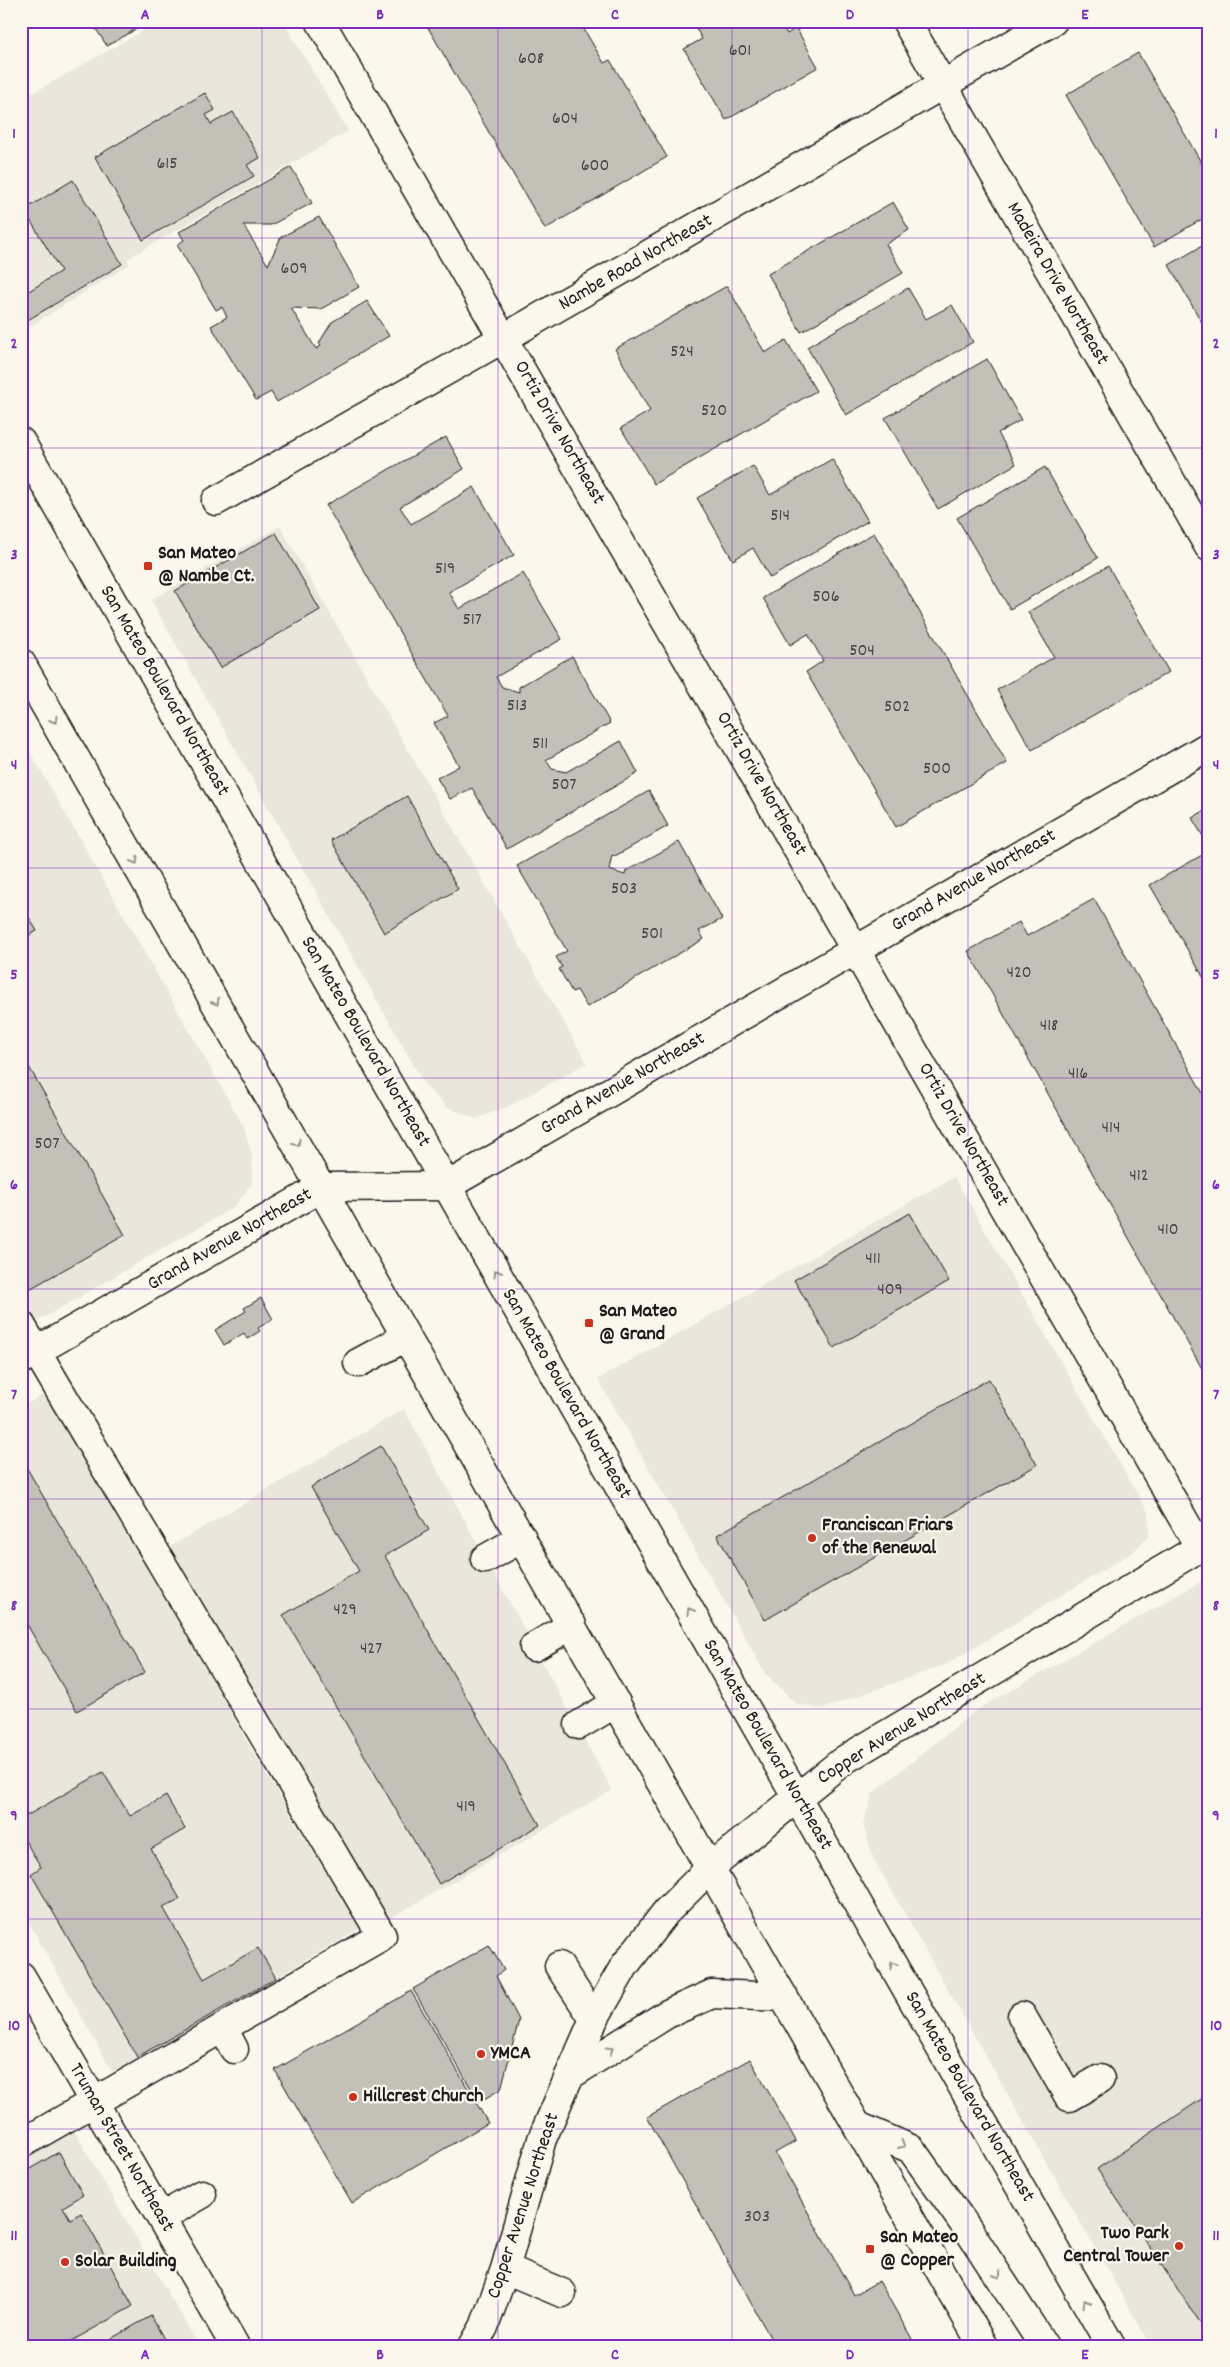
<svg xmlns="http://www.w3.org/2000/svg" width="1230" height="2367" viewBox="0 0 1230 2367" font-family="Dekko,sans-serif">
<rect width="100%" height="100%" fill="#fbf7ec"/>
<filter id="ink" filterUnits="userSpaceOnUse"><feTurbulence type="fractalNoise" baseFrequency=".02" numOctaves="2"/><feDisplacementMap in="SourceGraphic" scale="10" xChannelSelector="R" yChannelSelector="G"/><feConvolveMatrix kernelMatrix="1 2 1 2 8 2 1 2 1" color-interpolation-filters="sRGB"/></filter>
<g filter="url(#ink)">
<path fill="#eae6dc" d="M160,21H283L348,131L127,259L130,264L21,332V73L33,93Z
M280,526L587,1063L507,1107L475,1119L447,1107L426,1087L151,600Z
M21,736L243,1125L252,1155V1183L234,1207L21,1331Z
M954,1177L1148,1512L1149,1536L1133,1552L947,1664L822,1709L796,1704L765,1673L598,1379Z
M50,1391L249,1745L359,1929L113,2073L21,1908V1407Z
M404,1409L612,1790L387,1920L168,1548Z
M1209,1577V2346H1151L874,1860L863,1825L873,1793L975,1711Z
M61,2108L199,2346H21V2132Z"/>
<path fill="#c3c0b8" stroke="#1c1c1c" d="M91,21H150L107,46Z
M431,21H579L604,63L610,60L667,157L545,229L426,24Z
M692,21H780L787,34L796,28L818,67L726,120L684,49L702,39Z
M1138,53L1209,176V215L1154,247L1066,95Z
M205,93L215,110L206,115L211,124L233,112L260,158L247,165L254,176L143,240L95,157Z
M291,167L312,203L271,225H243L268,265L281,237L319,217L359,287L321,309L291,308L316,349L321,346L319,343L332,322L367,301L389,336L277,402L271,392L256,400L211,326L227,317L222,307L216,310L177,245L184,240L179,232Z
M73,180L122,264L21,324V296L61,271L24,210Z
M893,202L909,230L886,244L903,273L801,332L768,274Z
M1209,242V335L1169,265Z
M727,286L765,353L786,340L816,391L654,484L621,428L650,411L615,349Z
M908,288L926,319L952,305L973,342L846,415L807,347Z
M987,359L1021,420L998,433L1016,464L938,509L885,418Z
M446,437L464,469L400,507L411,524L474,487L514,555L449,592L459,609L523,573L562,639L496,677L502,687L519,692V687L572,656L610,723L546,760L552,769L566,772L621,741L638,773L507,849L472,788L450,799L437,778L459,766L434,723L448,716L326,505Z
M832,459L868,521L770,578L753,548L733,560L697,498L753,466L770,495Z
M1045,467L1098,558L1010,609L957,518Z
M276,533L320,610L220,668L175,591Z
M874,533L1007,763L896,827L806,672L823,661L808,634L790,645L763,598Z
M1108,566L1169,672L1032,750L997,690L1054,657L1028,612Z
M649,791L668,826L615,856L612,855L609,870L625,875L626,871L679,842L722,919L699,931L704,939L587,1007L577,990L572,992L559,969L562,967L556,957L567,951L517,866Z
M407,796L458,889L384,933L331,840Z
M1209,808V846L1192,818Z
M1209,851V987L1150,885Z
M1094,899L1209,1104V1381L968,951L1019,922L1027,936Z
M21,904L37,931L21,940Z
M21,1053L125,1235L26,1291L21,1282Z
M910,1213L949,1281L834,1348L794,1280Z
M261,1298L273,1319L258,1328L260,1331L247,1339L244,1333L224,1345L215,1330L246,1311L244,1308Z
M989,1379L1037,1465L765,1620L717,1535Z
M381,1446L429,1530L385,1556L540,1825L439,1884L283,1615L359,1571L311,1487Z
M21,1458L145,1672L77,1711L21,1614Z
M103,1772L130,1816L166,1796L185,1829L151,1849L180,1899L163,1907L204,1979L258,1948L276,1978L137,2057L31,1874L41,1867L21,1834V1819Z
M489,1945L504,1970L496,1976L519,2020L501,2089L479,2102L413,1989Z
M411,1991L488,2123L352,2203L275,2070Z
M750,2059L796,2141L775,2153L854,2295L879,2281L916,2346H775L647,2117Z
M1209,2094V2323L1203,2327L1097,2169Z
M59,2152L83,2195L63,2207L70,2219L81,2213L133,2306L63,2346H21V2174Z
M151,2316L168,2346H98Z"/>
<g fill="none" stroke-linecap="round" stroke-linejoin="round">
<g stroke="#1c1c1c" stroke-width="31">
<path id="minor" d="M320,21L1200,1548
M906,21L1209,547
M216,501L504,338L1053,21
M21,1325L382,1936L21,2144
M21,1360L322,1187L447,1186L1209,746
M358,1363L406,1337
M485,1559L522,1538
M534,1647L572,1625
M579,1725L616,1703
M559,1966L594,2019
M21,1976L235,2346
M1022,2016L1069,2097L1100,2079
M223,2028L234,2049
M162,2217L202,2194
M505,2269L562,2293
M473,2346L484,2327L505,2269L542,2139L594,2019L625,1965L666,1912L711,1867L844,1760L1209,1542"/>
</g>
<g stroke="#1c1c1c" stroke-width="31">
<path id="major" d="M21,442L1111,2346
M21,663L983,2346
M569,2076L667,2014L712,1994L784,1997
M858,2126L911,2149L967,2228L1044,2346"/>
</g>
<use href="#minor" stroke="#fbf7ec" stroke-width="28"/>
<use href="#major" stroke="#fbf7ec" stroke-width="28"/>
</g>
<defs><path id="oneway-chevron" d="M-2-3.5L2.5 0L-2 3.5" fill="none" stroke-width="1.6" stroke-linecap="round" stroke-linejoin="round" transform="scale(1.25)"/></defs>
<g stroke="#97948e">
<use href="#oneway-chevron" transform="translate(54 720) rotate(60)"/>
<use href="#oneway-chevron" transform="translate(135 861) rotate(60)"/>
<use href="#oneway-chevron" transform="translate(216 1002) rotate(60)"/>
<use href="#oneway-chevron" transform="translate(297 1143) rotate(60)"/>
<use href="#oneway-chevron" transform="translate(497 1273) rotate(-120)"/>
<use href="#oneway-chevron" transform="translate(690 1611) rotate(-120)"/>
<use href="#oneway-chevron" transform="translate(893 1965) rotate(-120)"/>
<use href="#oneway-chevron" transform="translate(610 2050) rotate(-32)"/>
<use href="#oneway-chevron" transform="translate(902 2145) rotate(24)"/>
<use href="#oneway-chevron" transform="translate(998 2275) rotate(57)"/>
<use href="#oneway-chevron" transform="translate(1086 2303) rotate(-120)"/>
</g>
</g>
<path fill="none" stroke="#7b2cbf" stroke-width="1" stroke-opacity="0.55" d="M262,21V2346M498,21V2346M732,21V2346M968,21V2346M21,238H1209M21,448H1209M21,658H1209M21,868H1209M21,1078H1209M21,1289H1209M21,1499H1209M21,1709H1209M21,1919H1209M21,2129H1209"/>
<g fill="#c8321e" stroke="#fbf7ec" stroke-width="2">
<rect x="143" y="561" width="10" height="10" rx="2.5"/>
<rect x="584" y="1318" width="10" height="10" rx="2.5"/>
<circle cx="812" cy="1538" r="5"/>
<circle cx="481" cy="2054" r="5"/>
<circle cx="353" cy="2097" r="5"/>
<circle cx="1179" cy="2246" r="5"/>
<rect x="865" y="2244" width="10" height="10" rx="2.5"/>
<circle cx="65" cy="2262" r="5"/>
</g>
<g text-anchor="middle" dominant-baseline="central" stroke-width="4.5" stroke-linejoin="round" paint-order="stroke">
<g font-size="18" fill="#464543">
<text x="740" y="51">601</text>
<text x="531" y="59">608</text>
<text x="565" y="119">604</text>
<text x="167" y="164">615</text>
<text x="595" y="166">600</text>
<text x="294" y="269">609</text>
<text x="682" y="352">524</text>
<text x="714" y="411">520</text>
<text x="780" y="516">514</text>
<text x="445" y="569">519</text>
<text x="826" y="597">506</text>
<text x="472" y="620">517</text>
<text x="862" y="651">504</text>
<text x="517" y="706">513</text>
<text x="897" y="707">502</text>
<text x="540" y="744">511</text>
<text x="937" y="769">500</text>
<text x="564" y="785">507</text>
<text x="624" y="889">503</text>
<text x="652" y="934">501</text>
<text x="1019" y="973">420</text>
<text x="1049" y="1026">418</text>
<text x="1078" y="1074">416</text>
<text x="1111" y="1128">414</text>
<text x="47" y="1144">507</text>
<text x="1139" y="1176">412</text>
<text x="1168" y="1230">410</text>
<text x="873" y="1259">411</text>
<text x="890" y="1290">409</text>
<text x="345" y="1610">429</text>
<text x="371" y="1649">427</text>
<text x="466" y="1807">419</text>
<text x="757" y="2217">303</text>
</g>
<g font-size="20" fill="#1c1c1c" stroke="#fbf7ec">
<text transform="translate(636 263) rotate(-30)">Nambe Road Northeast</text>
<text transform="translate(1057 284) rotate(60)">Madeira Drive Northeast</text>
<text transform="translate(559 433) rotate(60)">Ortiz Drive Northeast</text>
<text transform="translate(164 691) rotate(60)">San Mateo Boulevard Northeast</text>
<text transform="translate(761 784) rotate(60)">Ortiz Drive Northeast</text>
<text transform="translate(974 881) rotate(-30)">Grand Avenue Northeast</text>
<text transform="translate(365 1042) rotate(60)">San Mateo Boulevard Northeast</text>
<text transform="translate(623 1084) rotate(-30)">Grand Avenue Northeast</text>
<text transform="translate(963 1135) rotate(60)">Ortiz Drive Northeast</text>
<text transform="translate(230 1240) rotate(-30)">Grand Avenue Northeast</text>
<text transform="translate(566 1394) rotate(60)">San Mateo Boulevard Northeast</text>
<text transform="translate(902 1729) rotate(-32)">Copper Avenue Northeast</text>
<text transform="translate(767 1745) rotate(60)">San Mateo Boulevard Northeast</text>
<text transform="translate(969 2097) rotate(60)">San Mateo Boulevard Northeast</text>
<text transform="translate(121 2148) rotate(60)">Truman Street Northeast</text>
<text transform="translate(524 2206) rotate(-72)">Copper Avenue Northeast</text>
</g>
<g font-size="20" font-weight="bold" fill="#1c1c1c" stroke="#fbf7ec" text-anchor="start">
<text x="158" y="554">San Mateo<tspan x="158" dy="23">@ Nambe Ct.</tspan></text>
<text x="599" y="1312">San Mateo<tspan x="599" dy="23">@ Grand</tspan></text>
<text x="822" y="1526">Franciscan Friars<tspan x="822" dy="23">of the Renewal</tspan></text>
<text x="491" y="2054">YMCA</text>
<text x="363" y="2097">Hillcrest Church</text>
<text x="1169" y="2234" text-anchor="end">Two Park<tspan x="1169" dy="23">Central Tower</tspan></text>
<text x="880" y="2238">San Mateo<tspan x="880" dy="23">@ Copper</tspan></text>
<text x="75" y="2262">Solar Building</text>
</g>
</g>
<rect width="1230" height="2367" fill="none" stroke="#fbf7ec" stroke-width="55"/>
<rect x="28" y="28" width="1174" height="2312" fill="none" stroke="#7b2cbf" stroke-width="2"/>
<g font-size="16" text-anchor="middle" font-weight="bold" fill="#7b2cbf">
<text x="145" y="19">A</text>
<text x="380" y="19">B</text>
<text x="615" y="19">C</text>
<text x="850" y="19">D</text>
<text x="1085" y="19">E</text>
<text x="14" y="138">1</text>
<text x="1216" y="138">1</text>
<text x="14" y="348">2</text>
<text x="1216" y="348">2</text>
<text x="14" y="559">3</text>
<text x="1216" y="559">3</text>
<text x="14" y="769">4</text>
<text x="1216" y="769">4</text>
<text x="14" y="979">5</text>
<text x="1216" y="979">5</text>
<text x="14" y="1189">6</text>
<text x="1216" y="1189">6</text>
<text x="14" y="1399">7</text>
<text x="1216" y="1399">7</text>
<text x="14" y="1610">8</text>
<text x="1216" y="1610">8</text>
<text x="14" y="1820">9</text>
<text x="1216" y="1820">9</text>
<text x="14" y="2030">10</text>
<text x="1216" y="2030">10</text>
<text x="14" y="2240">11</text>
<text x="1216" y="2240">11</text>
<text x="145" y="2359">A</text>
<text x="380" y="2359">B</text>
<text x="615" y="2359">C</text>
<text x="850" y="2359">D</text>
<text x="1085" y="2359">E</text>
</g>
</svg>
